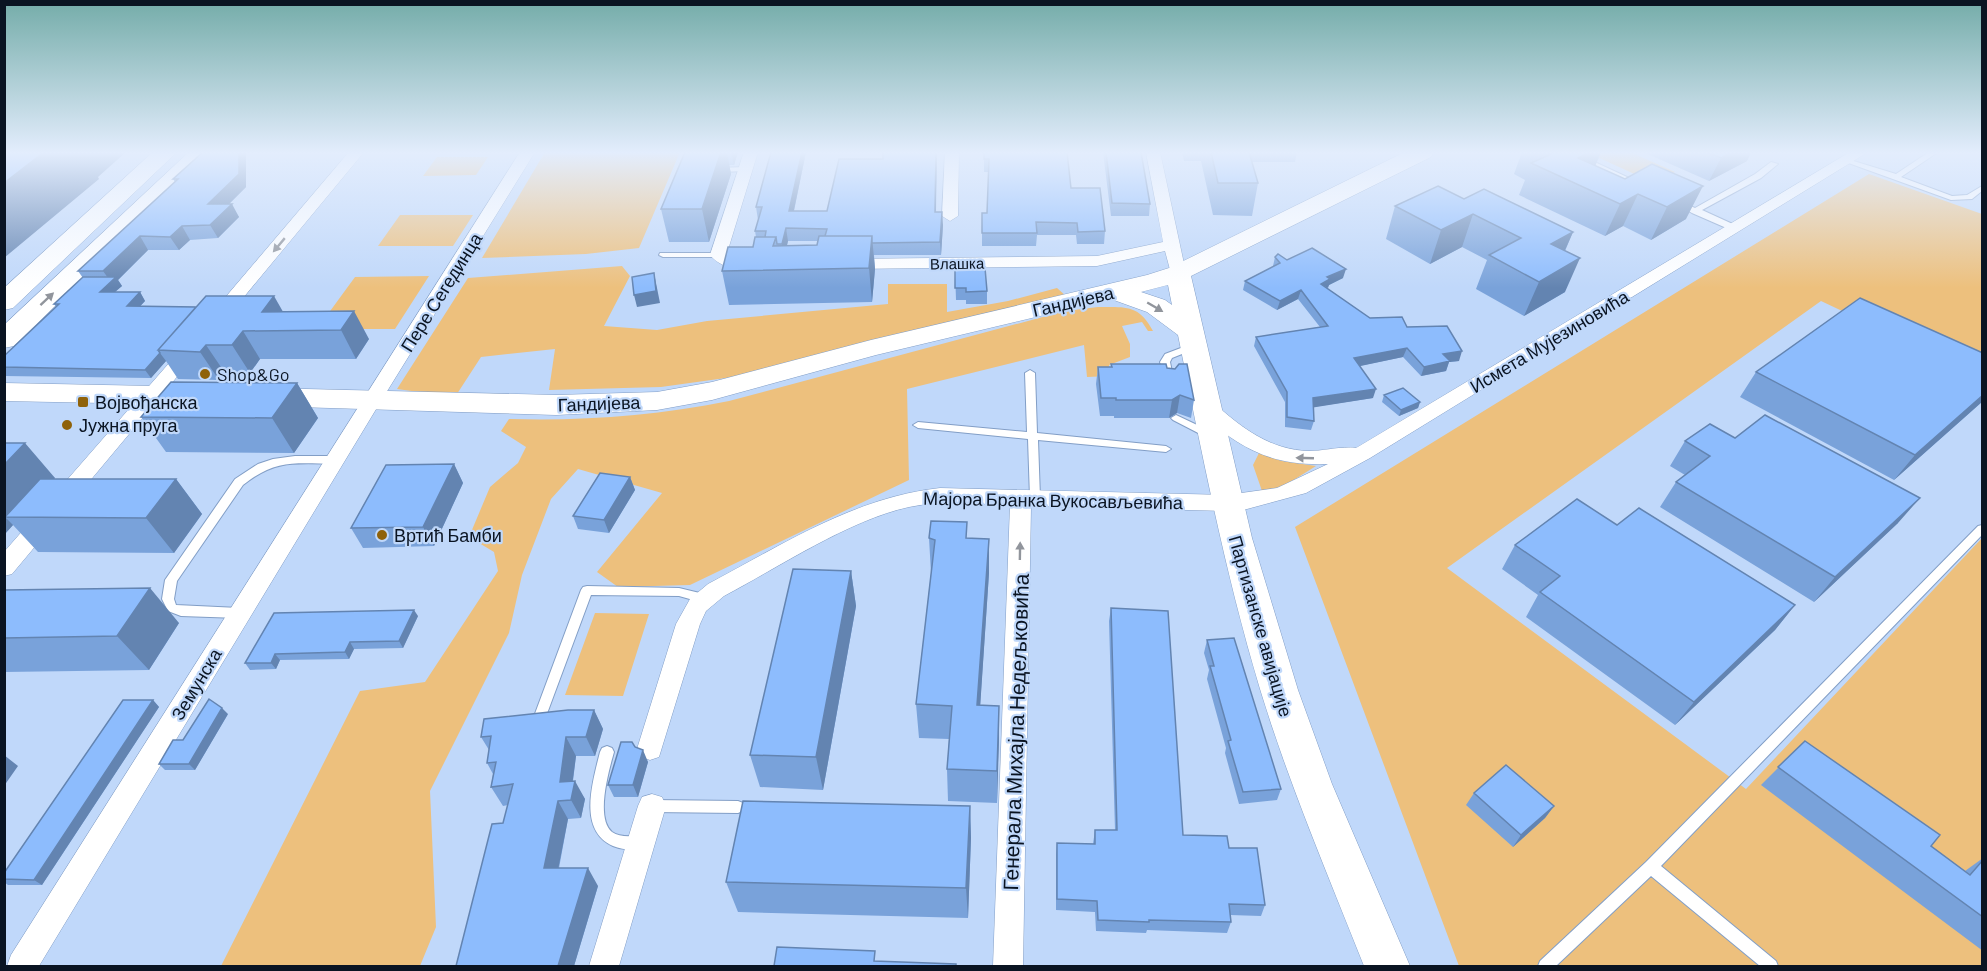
<svg xmlns="http://www.w3.org/2000/svg" width="1987" height="971" viewBox="0 0 1987 971" font-family="Barlow,sans-serif">
<rect width="100%" height="100%" fill="#c0d8fa"/>
<path fill="#edc07d" d="M545,152H680L639,248L586,254L482,258Z
M1603,152H1630L1675,172L1654,183L1595,156Z
M437,157H488L476,175L423,176Z
M1869,174L1982,214V377L1821,301L1447,568L1746,789L1982,538V966H1459L1295,527Z
M400,215H473L453,246H378Z
M622,266L630,276L604,326L657,330L707,321L888,304V284H947V312L1008,301L1057,288L1066,296L740,376L661,387L549,390L555,349L481,357L455,397L397,389L468,278Z
M429,276L395,329H317L355,277Z
M1098,307C1125,307 1139,304 1153,331H1148L1142,322L1122,326L1130,344V357L1109,365L1110,376L1087,377L1084,345L907,389L909,480L690,585L618,587L597,572L662,493L578,469L551,499L522,575L509,633L430,791L436,927L420,966H221L360,691L425,682L498,571L494,552L469,537L490,487L518,463L526,447L501,431L509,419C584,421 655,416 729,401L1065,311Z
M1259,453L1282,461L1316,466L1284,486L1262,491L1253,465Z
M595,613L649,614L623,696L565,695Z"/>
<g fill="none" stroke-linecap="round" stroke-linejoin="round">
<g stroke="#829ec6" stroke-width="2">
<path id="lane" d="M1929,152H1938L1901,177L1952,196L1967,195L1982,186V191L1972,199L1951,200L1843,161L1847,159L1896,174Z
M1580,158H1586L1642,184L1635,186L1580,162Z
M1771,162L1778,164L1761,178L1702,210L1737,226V230H1731L1692,213L1675,203L1679,201L1695,208L1755,174Z
M746,167L750,169L749,171L716,172L712,170L716,168Z
M660,253H718L722,255L718,257H663L659,255Z
M1194,343L1199,346L1197,348L1172,358L1170,362L1173,377L1168,380L1165,379L1160,362L1165,354Z
M1030,370L1035,373L1037,433L1166,446L1171,449L1166,452L1038,440L1040,498L1035,502L1030,498L1028,439L918,428L913,425L918,422L1027,432L1025,373Z
M1176,415L1214,433L1215,435L1210,438L1206,437L1173,420L1171,418Z
M295,456H335L340,460L335,464C296,463 275,459 243,485L177,581L174,599L176,605L239,608L243,610L245,613L243,616L239,618L181,616L168,611L162,599L165,580L235,479L258,464L273,459Z
M1982,525V535L1661,866L1776,961L1778,966H1760L1651,876L1556,966H1538L1540,961L1646,862L1978,526Z
M587,586L679,588L708,595L710,598L708,601L704,603L679,596L591,595L545,719L544,723L539,724L534,723L533,719L581,590L583,587Z
M607,746L612,748L614,752C609,770 595,818 612,832C621,839 635,834 645,838L647,843L645,848C636,851 622,850 613,846C577,830 593,781 600,752L602,748Z
M652,800L738,801L743,803L745,807L743,811L738,813L652,812L647,810L645,806L647,802Z"/>
</g>
<g stroke="#829ec6" stroke-width="1">
<path id="street" d="M349,152H364L224,321H212L209,317L212,313Z
M520,152H535L381,401L39,966H7L11,955Z
M744,152H758L727,253L737,259L759,261L761,265C749,278 719,267 710,255Z
M945,152H959L958,216L950,221L942,216Z
M1146,152H1160L1186,273L1184,277H1172L1165,251L1097,266L848,269L840,264L848,259L1097,256L1163,242Z
M1850,152H1868L1370,458L1306,493L1247,509L1227,511L1031,506L1023,966H993L1010,505C977,504 942,500 909,507C849,520 779,567 724,596L706,611L700,624L659,757L650,760L641,757L637,749L676,624L690,599L708,584C782,545 855,497 940,488L1227,495L1277,488L1328,464C1273,466 1242,450 1201,414L1198,409L1201,404L1208,403L1215,404C1243,429 1271,450 1309,451C1325,451 1341,446 1356,448Z
M190,344L196,346L199,350L196,354L12,574L4,576V552L184,346Z
M652,794L662,797L666,806L619,966H589L638,806L642,797Z"/>
</g>
<g stroke="#829ec6" stroke-width="1">
<path id="secondary" d="M153,152H177L13,308L4,310V288Z
M189,152H213L14,346L4,348V325Z
M1405,152H1434L1431,157L1191,276L1252,538L1298,690L1332,784L1410,966H1364C1328,875 1289,784 1260,689C1225,573 1202,454 1178,335L1147,312L1111,299L876,355L712,400L657,410L556,415L265,406L255,404L251,397L255,390L265,388L556,395L657,392L712,382L871,340L1147,275L1169,268ZM1168,285L1172,305L1165,300L1141,292Z
M4,383L203,387L213,389L217,396L213,403L203,405L4,401Z"/>
</g>
<use href="#lane" fill="#fff" fill-rule="evenodd"/>
<use href="#street" fill="#fff" fill-rule="evenodd"/>
<use href="#secondary" fill="#fff" fill-rule="evenodd"/>
</g>
<path fill="#79a2da" fill-rule="evenodd" d="M685,152H738L734,165H729L731,174L709,242H669L661,209Z
M771,152H806L794,211H827L883,159L937,152L936,212L943,225L941,255H874L875,269L872,302L729,305L722,271L753,247L756,237L755,231L758,220L756,207ZM788,241H818L817,245L787,246Z
M984,152L1071,188L1105,231L1104,244H1077L1076,235H1037L1036,246H982V213H987L989,172H984Z
M1103,152H1141L1150,204L1149,216H1111Z
M1182,152H1297L1295,162H1252L1258,183L1252,216L1213,215L1201,161H1184Z
M1522,152H1601L1595,166L1625,179L1686,219L1651,240L1623,226L1605,236L1519,195L1525,180L1514,174Z
M1643,152H1751L1747,161L1709,181Z
M173,179L246,187L229,204L239,217L218,238L190,240L179,250H148L118,280L122,286L114,292H140L145,301L140,306L283,311L369,339L356,359H260L250,373H225L219,380L178,379L166,361L151,378L4,376V356L56,307L54,304L83,278L78,271L175,182Z
M1464,199L1573,232L1565,251V292L1524,316L1476,289L1487,260L1462,247L1430,264L1386,239L1395,206Z
M1275,257L1343,278L1329,285L1327,288L1370,318L1407,327L1459,361L1449,362L1446,371L1421,376L1403,357L1359,366L1373,398L1313,407L1314,421L1311,430L1285,427V402L1254,346L1256,337L1320,327L1298,299L1277,310L1243,290L1245,281L1274,267L1273,266Z
M955,269L987,291V304H966V300H956Z
M1983,353V401L1894,480L1740,397L1756,372Z
M1111,364L1167,368L1194,400L1191,418L1177,413L1169,418H1114V416H1100L1096,384L1098,367H1111Z
M297,383L318,418L294,453L166,452L141,417Z
M1384,395L1420,402L1418,408L1399,416L1382,402Z
M1735,438L1898,523L1814,602L1660,507L1676,482L1685,475L1670,466L1685,441Z
M4,443L55,478L54,479H176L202,514L174,553L38,552L13,525L4,535Z
M454,464L463,483L434,546L363,548L351,528Z
M630,477L635,490L609,533L578,529L573,516Z
M1617,525L1795,605L1775,630L1675,725L1526,617L1538,595L1502,569L1515,545Z
M929,538L989,539V573L980,706H999L997,803L948,801L947,769L949,739L919,738L916,704L931,573Z
M851,571L856,606L823,790L760,787L750,755Z
M4,590L179,623L149,670L4,672Z
M1111,608L1183,835L1229,848L1265,905L1261,916L1230,915L1231,922L1227,933L1147,930L1146,933L1096,931L1095,912L1056,910V854L1057,843L1093,844L1095,830H1115L1109,621Z
M274,613L418,616L403,648L354,649L349,659L280,660L276,669L250,670L245,663Z
M1207,640L1281,789L1277,800L1239,804L1225,753L1226,748L1207,679L1209,670L1204,653Z
M153,700L159,707L42,885H8L4,882V873Z
M594,710L603,729L595,756H576L573,781L585,799L581,818L568,819L559,868L598,886L574,966H456L503,823L508,805L503,806L491,787L493,774L487,763L489,750L481,737Z
M228,714L195,770H165L159,764L183,740Z
M1805,741L1931,846L1965,871L1983,858V951L1761,785Z
M635,747L648,762L638,797H614L608,785Z
M1474,793L1554,806L1545,818L1513,847L1466,805Z
M970,806L971,838L968,918L738,912L726,882Z"/>
<path fill="#6384b1" d="M44,152H126L98,177L99,179L4,258V183Z
M239,152H246V187L216,217L208,204Z
M721,152H727L731,174L709,242L702,209Z
M731,152H738L734,165Z
M802,152H806L791,224L789,211Z
M936,152H937L935,225V212Z
M1589,152H1601L1591,176L1578,158Z
M1732,152H1751L1747,161L1709,181L1721,158Z
M1703,186L1686,219L1651,240L1667,207Z
M1638,194L1623,226L1605,236L1620,204Z
M232,204L239,217L218,238L210,225Z
M942,212L943,225L941,255L940,242Z
M1473,214L1462,247L1430,264L1441,230Z
M182,226L190,240L179,250L170,237Z
M786,228L788,241L784,256L782,244Z
M1573,232L1558,266L1551,244Z
M140,236L148,250L118,280L122,286L106,300L100,292L111,282L103,271Z
M872,236L875,269L872,302L869,268Z
M1580,258L1565,292L1524,316L1539,282Z
M1346,269L1343,278L1329,285L1328,288L1321,284L1327,277Z
M654,273L660,303L637,307L634,295Z
M1301,290L1298,299L1277,310L1280,301Z
M140,292L145,301L133,314L127,306Z
M274,296L290,324L262,312Z
M354,311L369,339L356,359L341,330Z
M243,331L260,359L250,373L232,345Z
M206,345L225,373L219,380L200,352Z
M1407,348L1403,357L1351,368L1354,358Z
M1462,351L1459,361L1449,362L1446,371L1421,376L1424,367L1443,354Z
M160,353L166,361L151,378L145,370Z
M297,383L318,418L294,453L272,418Z
M1376,389L1373,398L1310,408L1313,398Z
M1180,395L1177,413L1169,418L1172,400Z
M1983,395V401L1894,480L1915,455Z
M1420,402L1418,408L1399,416L1401,410Z
M25,443L55,478L21,517H5L13,525L4,535V465Z
M454,464L463,483L434,546L423,527Z
M630,477L635,490L609,533L604,520Z
M176,479L202,514L174,553L146,518Z
M1920,498L1898,523L1814,602L1835,577Z
M989,539V573L978,739L977,705Z
M851,571L856,606L823,790L816,757Z
M150,588L179,623L149,670L117,636Z
M1795,605L1775,630L1675,725L1694,702Z
M414,610L418,616L403,648L399,641Z
M350,642L354,649L349,659L345,652Z
M275,654L280,660L276,669L271,663Z
M153,700L159,707L42,885L34,880Z
M999,706V740L997,803V771Z
M222,708L228,714L195,770L189,764Z
M594,710L603,729L595,756L586,737Z
M566,737L576,756L570,801L560,782Z
M643,750L648,762L638,797L633,785Z
M4,755L18,766L4,786Z
M575,781L585,799L581,818L571,800Z
M558,801L568,819L555,885L544,868Z
M970,806L971,838L968,918L966,888Z
M1554,806L1545,818L1513,847L1521,835Z
M588,868L598,886L574,966H558Z"/>
<path fill="#8dbcfd" stroke="#6384b1" stroke-width="1.5" d="M4,152H44L4,183Z
M203,152H239V174L208,204H232L210,225L182,226L170,237L140,236L103,271H78L178,179H173Z
M685,152H721L702,209H661Z
M771,152H802L789,211H827L839,159H883V152H936L935,212H942L940,242L872,243V236H825L827,229L786,228L782,244H777L776,237H765L766,231H755L762,207H756Z
M984,152H1067L1071,188H1100L1105,231L1078,232L1077,223L1036,222L1037,233H982V213H987L989,159H984Z
M1106,152H1141L1150,204L1112,203Z
M1211,152H1249L1258,183H1218Z
M1548,152H1589L1578,158L1625,179L1652,164L1703,186L1667,207L1638,194L1620,204L1531,163L1551,154Z
M1707,152H1732L1721,158Z
M1438,186L1464,199L1484,189L1573,232L1551,244L1580,258L1539,282L1489,255L1521,238L1473,214L1441,230L1395,206Z
M819,236H872L869,268L722,271L728,247H753L755,237H776L773,246L817,245Z
M1312,248L1346,269L1327,277L1330,279L1321,284L1370,318L1402,317L1407,327L1447,326L1462,351L1443,354L1450,361L1424,367L1407,348L1354,358L1376,389L1313,398L1314,421L1287,417V392L1256,337L1328,326L1301,290L1280,301L1245,281L1280,263L1275,257L1278,254L1287,260Z
M985,268L987,291L966,292V288H955V269Z
M654,273L656,291L634,295L632,277Z
M83,277H116L100,292H140L127,306L196,307L158,350L160,353L145,370L4,367V356L59,304H54Z
M206,296H274L262,312L354,311L341,330L243,331L232,345H206L200,352L158,350Z
M1860,298L1983,353V395L1915,455L1756,372Z
M1111,364H1166L1167,368L1175,369L1179,364H1187L1194,400L1180,395L1172,400H1116V398H1101L1098,367H1112Z
M171,382L297,383L272,418L141,417Z
M1403,388L1420,402L1401,410L1384,395Z
M1765,415L1920,498L1835,577L1676,482L1710,456L1685,441L1710,424L1735,438Z
M4,443H25L4,465Z
M454,464L423,527L351,528L386,465Z
M600,473L630,477L604,520L573,516Z
M40,479H176L146,518L5,517Z
M1577,499L1617,525L1639,508L1795,605L1694,702L1540,592L1560,576L1515,545Z
M931,521L967,522L966,538L989,539L977,705L999,706L997,771L947,769L952,706L916,704L935,540L929,538Z
M793,569L851,571L816,757L750,755Z
M150,588L117,636L4,638V590Z
M1111,608L1168,611L1183,835L1227,836L1229,848H1257L1265,905L1229,904L1231,922L1149,920V922L1098,920L1097,901L1057,899V843L1095,844V830H1117Z
M414,610L399,641L350,642L345,652L275,654L271,663H245L274,613Z
M1234,638L1281,789L1243,792L1228,741L1231,740L1210,666H1214L1207,640Z
M209,699L222,708L189,764H159L173,740H183Z
M123,700H153L34,880L4,879V873Z
M568,710H594L586,737H566L560,782L575,781L571,800L558,801L544,868H588L558,966H456L492,824L503,823L513,784L491,787L496,762L487,763L491,736L481,737L484,719Z
M1805,741L1940,835L1931,846L1970,875L1983,860V917L1778,767Z
M621,742H632L635,747L643,750L633,785H608Z
M1506,765L1554,806L1521,835L1474,793Z
M743,801L970,806L966,888L726,882Z
M777,947L875,951L874,961L956,964V966H774Z"/>
<defs><path id="oneway-solid" d="M-6-.8H1V-3.2L6.5 0L1 3.2V.8H-6Z" transform="scale(1.5)"/></defs>
<g fill="#91959c">
<use href="#oneway-solid" transform="translate(279 245) rotate(130)"/>
<use href="#oneway-solid" transform="translate(47 299) rotate(-43)"/>
<use href="#oneway-solid" transform="translate(1155 307) rotate(30)"/>
<use href="#oneway-solid" transform="translate(1305 458) rotate(-178)"/>
<use href="#oneway-solid" transform="translate(1020 551) rotate(-89)"/>
</g>
<linearGradient id="sky" x2="0" y2="1"><stop stop-color="#74aca9"/><stop offset="0.53" stop-color="#e3edfd"/><stop offset="1" stop-color="#e3edfd" stop-opacity="0"/></linearGradient>
<rect width="1987" height="288" fill="url(#sky)"/>
<g fill="#8f620a" stroke="#c0d8fa" stroke-width="2">
<circle cx="205" cy="374" r="6"/>
<rect x="77" y="396" width="12" height="12" rx="3"/>
<circle cx="67" cy="425" r="6"/>
<circle cx="382" cy="535" r="6"/>
</g>
<g text-anchor="middle" dominant-baseline="central" stroke-width="4.5" stroke-linejoin="round" paint-order="stroke">
<g font-size="15" fill="#0a1422" stroke="#c0d8fa">
<text transform="translate(957 263) rotate(-1)">Влашка</text>
</g>
<g font-size="18" fill="#0a1422" stroke="#c0d8fa">
<text transform="translate(441 292) rotate(-58)">Пере Сегединца</text>
<text transform="translate(1073 301) rotate(-13)">Гандијева</text>
<text transform="translate(1549 341) rotate(-31)">Исмета Мујезиновића</text>
<text transform="translate(599 403) rotate(-2)">Гандијева</text>
<text transform="translate(1053 500) rotate(1)">Мајора Бранка Вукосављевића</text>
<text transform="translate(1261 626) rotate(74)">Партизанске авијације</text>
<text transform="translate(196 684) rotate(-59)">Земунска</text>
</g>
<g font-size="18" fill="#0a1422" stroke="#c0d8fa" text-anchor="start">
<text x="217" y="374">Shop&amp;Go</text>
<text x="95" y="402">Војвођанска</text>
<text x="79" y="425">Јужна пруга</text>
<text x="394" y="535">Вртић Бамби</text>
</g>
<g font-size="21" fill="#0a1422" stroke="#c0d8fa">
<text transform="translate(1015 732) rotate(-88)">Генерала Михајла Недељковића</text>
</g>
</g>
<rect width="1987" height="971" fill="none" stroke="#0a1422" stroke-width="12"/>
</svg>
